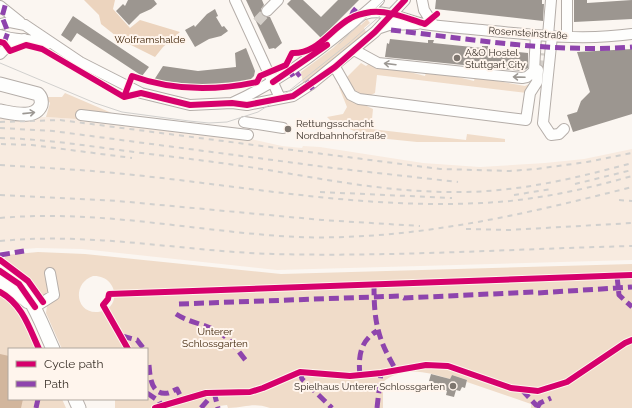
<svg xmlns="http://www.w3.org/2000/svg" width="632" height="408" viewBox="0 0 632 408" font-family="Raleway,sans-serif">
<rect width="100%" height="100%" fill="#fbf6f1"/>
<path fill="#f8ebe0" d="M77,110L249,131L251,139L282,146L302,148L303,146L320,147L423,163L480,167L545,163L584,159L632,149V260L277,270L82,249L37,248L0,251V118L46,117L76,119Z"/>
<path fill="#f0dcc9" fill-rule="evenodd" d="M367,19L370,23L364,28L366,32C348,49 330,66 310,81L308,79L303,83L301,72L333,48L359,23L361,25Z
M371,62L425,76L426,72L442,73L474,81L475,77L525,86L529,84L527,93L377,75L375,93L371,95L356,93L346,78L361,63L366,66Z
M339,87H341L348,97L373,109L371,129L466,140L467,134L505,139V142H417L368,137L331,121L327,117L343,114L347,107Z
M65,93L114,114L78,110L76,119L46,117L50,103L45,97H62Z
M38,252L85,254L281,274L632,264V408H531V404L467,382V380L452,375L450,379C427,372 404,365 383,382V408H270C252,402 246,408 228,408L227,405L219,406V408H115V399H147V349H62L46,313L47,306L41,296L23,275L4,259L6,255ZM93,276C119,275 122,310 98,312C75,314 72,283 93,276Z
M0,292L16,305L38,349H9V399H62L66,408H0Z"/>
<path fill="#ecd4be" d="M84,0H115L113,9L130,28L140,20L180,32L163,47L155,57L121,40L101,24L99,15Z"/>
<path fill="#d2b69d" d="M0,354L9,356V399H23L21,408H0Z"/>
<path fill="#9c9690" d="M128,0H154L157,4L151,9L140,14L129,25L116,11L123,4L125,6Z
M246,0H262L264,5L261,9V13L265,17H270L282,43L275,49L274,48L269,49Z
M291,0H303L321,17L338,0H359L321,38L287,4Z
M436,0H542V4H544L543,21L435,9Z
M574,0H587V3L632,0V19L574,22Z
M215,9L218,16L216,17L222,27L224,26L228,31L221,36L209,39L195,47L185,30L194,25L195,27L207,14Z
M73,16L149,67L142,76L77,33L71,42L61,35Z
M390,39L428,43V40H434L433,43L482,48V46H488V49L528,53V68L522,71L385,57L387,43L389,44Z
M246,48L255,71L254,76L249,81L207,86L154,80L163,66L198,71L236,67L235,53Z
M632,49V114L573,132L567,115L577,112L581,101L590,92L577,52Z
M431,374L450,379L452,375L467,380L465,388L462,387L460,391L456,390L454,397L446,395L447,391L439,389L440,385L429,381Z"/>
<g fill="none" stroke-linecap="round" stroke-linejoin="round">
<path stroke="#d4cfc9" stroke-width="10" stroke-dasharray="10 5" stroke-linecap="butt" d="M257,22L267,11
M538,70L540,53"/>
<g stroke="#b4ada8" stroke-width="12">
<path id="minor" d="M235,0L280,98
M422,0L424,10L433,24
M567,0V37
M0,6L20,22
M267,11L278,0
M365,14C386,8 404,20 424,24C443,27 463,28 482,30C532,35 582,41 632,34
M0,24L10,22L25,25L80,62L141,93L190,105L232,103L247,105L293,96L310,85L375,32L405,0
M380,28L389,25L417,24
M0,35C15,41 31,38 47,44
M548,36L551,0
M552,36L543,123L551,135L559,134L564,129
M354,50L378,63L522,78L527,77L534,71L536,35
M0,54L7,47L24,39
M335,67L351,95L359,99L526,120L530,93L537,82L538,70
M232,103C276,83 312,57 349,26C359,17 369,10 379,0
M81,115L248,135
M244,122L283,128
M0,283L12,290L27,303
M35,307L54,295L50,273"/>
</g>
<g stroke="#b4ada8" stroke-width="15">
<path id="major" d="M0,84L38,94C41,97 42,100 41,105C35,120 12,113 0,111
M0,271C31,288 39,319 53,349
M75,399L79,408"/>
</g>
<use href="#minor" stroke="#fefefd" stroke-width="10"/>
<use href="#major" stroke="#fefefd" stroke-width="13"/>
<path stroke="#d1d0ce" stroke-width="1" d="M339,44L384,0
M0,63L95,103L122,112L189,121L209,123L227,122L258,112L280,98L348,44L398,0"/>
<path stroke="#d1d0ce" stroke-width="2" stroke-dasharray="5 5" stroke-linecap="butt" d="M0,122L60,120L440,169L510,171L536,169L587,162L632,153
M0,128L53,131L333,168L458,182
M0,138C45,139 89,146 134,152C181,158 227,163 274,171C333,181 392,192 452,192C514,193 573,179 632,163
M1,144L32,145L132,158
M0,165C45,168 90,170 134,175C251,187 363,209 481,203C532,201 583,190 632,176
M575,184L632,170
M320,192L452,198
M0,195L118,201L322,220L420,226
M514,195L551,189
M619,200L632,201
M0,218C99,209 198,232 297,237C411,241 522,215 632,187
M466,229L509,230L632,223
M0,241C92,232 181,251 273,254C392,257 512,249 632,246"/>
<path stroke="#8e44ad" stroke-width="5" stroke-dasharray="10 5" stroke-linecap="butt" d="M351,17L353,12L359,5
M391,30C471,39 551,53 632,47
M4,43L8,32L2,17L6,2
M288,68L294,78L300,73
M307,81L314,91
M0,255L24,251
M617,276L619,295L632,307
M374,285C374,321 377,338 396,370
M179,304L400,296L404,298L534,292L537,293L632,287
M176,314C190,323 206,324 220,333C232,340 239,353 248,363
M122,336L137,340L144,349
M149,365C150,377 151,396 168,393C172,392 174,390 177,389L182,399
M300,372L302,379L332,408
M360,375C358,357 360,341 377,331
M522,390L537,406
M214,392L218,408
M147,393L159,401L162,407
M36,408L38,399
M201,408L208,400L210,392
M377,408L381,373
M537,408L540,403L551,398"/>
<g stroke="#fff5ed" stroke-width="8">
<path id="cycleway" d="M0,42L4,43L10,51L26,45L42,49L124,97L141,93L190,105L232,103L247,105L293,96L335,67L375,32L405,0
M273,82L327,45
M124,97L132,76C173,91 215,91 257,82L260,76L286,65L292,53C318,54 330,29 351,18C356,15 365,13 371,12C389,10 408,19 425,24L437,14
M0,260L28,281L43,302
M0,271L19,284L35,307
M0,292C22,304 29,327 39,349
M128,349L103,305L108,299L109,294L632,275
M155,408L206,393L250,392L263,388L300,372L350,376L381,373L426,365L448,366L511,388L538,391L567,382L625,343L632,340"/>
</g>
<use href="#cycleway" stroke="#d6006c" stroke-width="6"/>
</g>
<defs><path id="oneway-shaft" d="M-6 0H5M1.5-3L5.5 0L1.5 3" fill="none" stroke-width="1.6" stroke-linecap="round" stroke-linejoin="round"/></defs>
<g stroke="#9c9893">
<use href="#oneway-shaft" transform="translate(390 64) rotate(-173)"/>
<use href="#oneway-shaft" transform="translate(519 77) rotate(-178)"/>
<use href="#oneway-shaft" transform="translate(29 113) rotate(-6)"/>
</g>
<g fill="#7e766f" stroke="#fff5ed" stroke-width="1.5">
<circle cx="457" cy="58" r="4"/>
<circle cx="288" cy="129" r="4"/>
<circle cx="453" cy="386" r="4"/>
</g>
<g text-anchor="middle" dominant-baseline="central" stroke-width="4" stroke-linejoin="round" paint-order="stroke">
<g font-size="10" fill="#3a3129" stroke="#fff5ed">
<text transform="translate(528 33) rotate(4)">Rosensteinstraße</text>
</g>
<g font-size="10" fill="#41260a" stroke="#fff5ed">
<text x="150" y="39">Wolframshalde</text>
<text x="215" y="331">Unterer<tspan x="215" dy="12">Schlossgarten</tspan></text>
</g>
<g font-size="10" fill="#3a3129" stroke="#fff5ed" text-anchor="start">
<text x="465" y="52">A&amp;O Hostel<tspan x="465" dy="12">Stuttgart City</tspan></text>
<text x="296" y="123">Rettungsschacht<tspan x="296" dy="12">Nordbahnhofstraße</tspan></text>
<text x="445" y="386" text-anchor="end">Spielhaus Unterer Schlossgarten</text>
</g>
</g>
<rect x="8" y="348" width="140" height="52" fill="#fff5ed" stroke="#b0a79f"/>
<rect x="16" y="361" width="20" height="6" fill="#d6006c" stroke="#b0a79f"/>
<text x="44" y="368" font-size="12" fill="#3a3129">Cycle path</text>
<rect x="16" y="381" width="20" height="6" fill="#8e44ad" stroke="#b0a79f"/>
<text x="44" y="388" font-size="12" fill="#3a3129">Path</text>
</svg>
